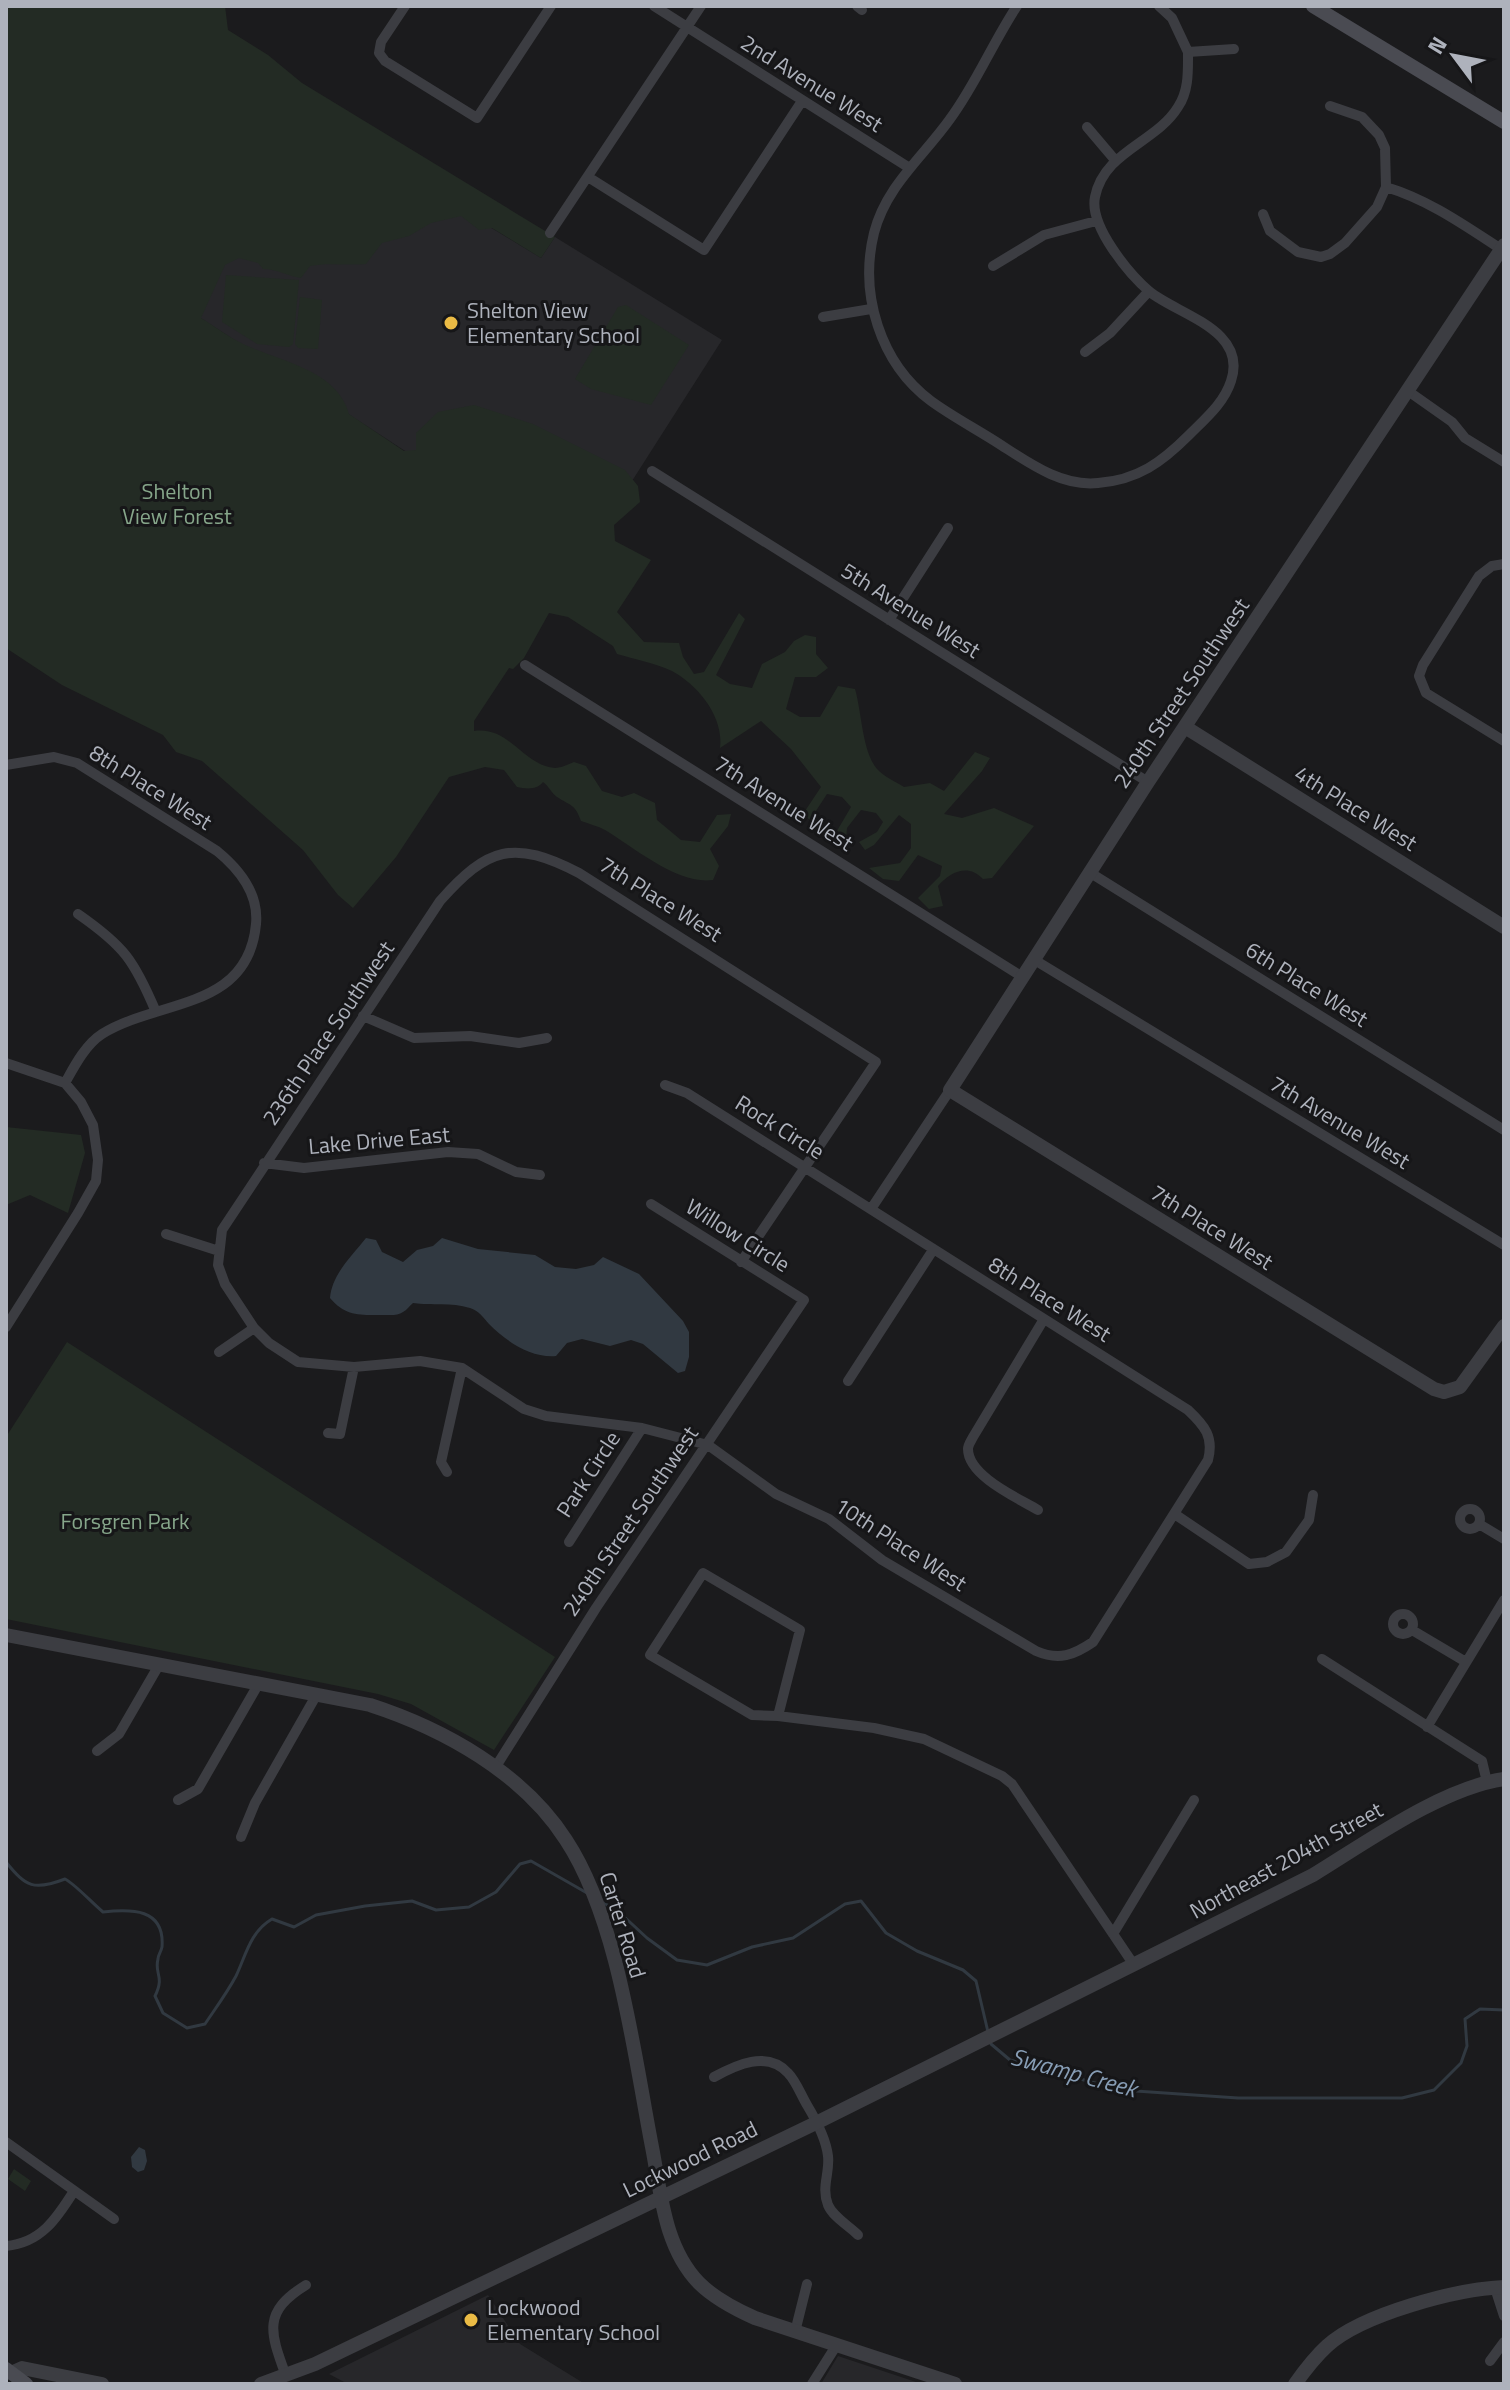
<svg xmlns="http://www.w3.org/2000/svg" width="1510" height="2390" viewBox="0 0 1510 2390" font-family="'Titillium Web',sans-serif">
<rect width="100%" height="100%" fill="#1b1b1d"/>
<path fill="#27272a" d="M307,116L541,258L555,237L722,340L579,564L182,306Z
M488,2295L520,2344L585,2384H348L329,2374Z
M838,2356L922,2384H821Z"/>
<path fill="#232b24" d="M6,6H225L228,30L268,55L302,83L555,237L541,258L492,228L479,230L461,216L431,223L409,236L382,243L366,264C346,266 329,262 310,266L301,278C287,276 277,269 263,269L258,263L239,258L225,265L201,318C217,328 233,340 250,347C285,362 338,372 349,414L404,451L416,450V433L438,412L474,405L533,424L625,470L638,486L640,502L614,525L615,541L651,560L617,612L644,642L679,643L683,657L694,674L704,672L739,613L745,619L716,675L730,684L752,688L762,664L785,652L794,641L805,635L816,637V654L828,668L816,677H795L786,709L800,717H820L838,686L855,689C862,713 862,751 877,769C883,776 896,782 904,787L930,783L944,791L975,752L990,758L982,771L944,814L962,818L994,808L1034,826L992,878L983,879C968,863 950,872 938,886L943,906L929,909L918,898L940,876L942,866L918,855L899,881L883,879L869,868L900,863L911,848V824L899,815L874,845L865,850L859,842L877,832L883,822L876,813L861,810L847,828L846,840L837,844L831,841L851,807L842,797L827,794L810,820L803,814L821,787L791,749L761,721L720,748C724,717 699,686 672,671C655,663 634,659 617,654L613,646L568,617L549,613L524,658L513,669L509,668L474,721V731C510,726 522,765 555,768C561,768 569,764 574,762L586,766L602,791L622,797L634,793L655,803L657,820L681,840L700,842L717,815L731,814L728,826L710,849L719,866L713,880C678,885 635,848 605,830C598,826 589,824 581,821C575,804 571,806 557,797C551,793 549,786 543,782C537,790 526,789 517,787L504,770L485,767L449,777L396,857L353,908L338,895L303,850L202,761L176,752L163,735L62,685L6,648Z
M226,275L299,280L293,344L289,347L257,344L222,322Z
M300,297L322,300L318,349L298,348L295,344Z
M626,305L689,345L651,405L591,389L575,379L618,307Z
M6,1127L81,1135L85,1153L68,1213L30,1195L6,1205Z
M67,1342L555,1657L494,1750L411,1704L378,1694L6,1619V1437Z
M14,2169L31,2181L25,2191L8,2179Z"/>
<path fill="#313941" d="M366,1238L376,1240L382,1252L403,1262L417,1250L433,1246L442,1238L478,1249L535,1255L555,1267L576,1269L594,1265L603,1257L639,1274L683,1321L689,1332V1357L685,1371L678,1373L643,1344L631,1340L610,1346L582,1339L567,1343L556,1356C531,1358 507,1342 489,1324C483,1317 479,1311 470,1308C451,1302 432,1306 413,1303C409,1306 407,1310 403,1312C398,1316 390,1315 384,1315C361,1315 346,1317 330,1298C332,1274 352,1256 366,1238Z
M139,2147L145,2150L147,2161L144,2170L138,2172L132,2167L131,2157Z"/>
<g fill="none" stroke-linecap="round" stroke-linejoin="round">
<path stroke="#313941" stroke-width="3" d="M6,1862C26,1887 34,1891 65,1879C75,1884 92,1903 103,1912C131,1909 165,1908 162,1947C161,1952 158,1955 158,1959C154,1974 165,1976 155,1996L163,2013L187,2028L205,2024C215,2009 227,1993 236,1976C246,1955 250,1932 272,1919L294,1927L316,1915L365,1906L412,1901L436,1910L469,1907L496,1892L520,1864L531,1861L587,1893
M604,1903L619,1912L647,1938L677,1960L707,1965L752,1947L793,1938L845,1904L861,1901L886,1933L917,1951L963,1970L976,1981L988,2032
M990,2040L991,2044L1010,2060L1121,2090L1238,2098H1402L1434,2090L1461,2063L1467,2046L1465,2019L1480,2009L1504,2010"/>
<path stroke="#3c3d42" stroke-width="10" d="M405,6L381,42L379,53L385,61L477,118L551,6
M654,6L908,167
M857,6L862,10
M1017,6C993,42 976,84 950,119C923,157 886,186 874,233C859,294 880,363 931,401C953,417 978,430 1001,445C1029,463 1062,487 1098,483C1138,480 1162,462 1189,435C1206,418 1224,403 1231,381C1248,330 1179,315 1150,292C1129,274 1089,226 1095,197C1104,151 1156,143 1178,107C1189,91 1188,71 1188,52L1234,49
M1159,6L1172,18L1188,52
M1087,127L1115,160
M588,177L704,250L802,101
M1386,187C1429,200 1464,225 1501,249
M1263,214L1270,231L1298,252L1321,257L1330,254L1345,243L1377,207L1386,187L1385,148L1379,135L1362,117L1330,106
M550,233L701,6
M993,266L1044,235L1096,221
M823,317L871,309
M1085,352L1110,333L1149,291
M1408,391L1452,422L1465,438L1504,462
M652,471L1148,782
M1504,564L1492,566L1479,576L1423,665L1419,676L1426,693L1504,741
M889,620L948,528
M525,665L1021,976
M6,765L54,757L77,763L217,851C239,869 259,893 256,924C248,1011 158,999 102,1034C85,1045 74,1067 65,1083
M1089,872L1504,1130
M78,914C124,946 134,960 156,1012
M1033,959L1504,1245
M363,1016L414,1038L470,1036L519,1043L547,1038
M6,1063L65,1083L81,1102L93,1125L98,1160L96,1181L78,1213L6,1327
M665,1085L687,1093L1188,1410C1205,1426 1214,1437 1208,1460L1093,1642C1074,1655 1059,1661 1036,1651L882,1560L829,1519L776,1494L708,1445L642,1428L546,1416L524,1409L462,1368L420,1361L354,1367L298,1362L269,1343L254,1328L225,1284L218,1265L222,1230L440,901C488,847 513,839 579,873L876,1062L741,1262
M264,1163L304,1168L448,1152L478,1154L516,1172L540,1175
M871,1209L950,1090
M166,1234L219,1251
M219,1352L254,1328
M848,1381L933,1250
M328,1433L340,1434L354,1367
M447,1472L441,1462L462,1368
M1460 1519a10 10 0 1 1 20 0a10 10 0 1 1-20 0Z
M1038,1510C1018,1498 968,1476 968,1449C968,1445 971,1441 973,1437L1044,1319
M1176,1515L1249,1564L1267,1562L1286,1552L1309,1520L1313,1495
M1479,1524L1504,1539
M569,1542L642,1428
M703,1573L800,1630L778,1716L752,1715L650,1655Z
M1393 1624a10 10 0 1 1 20 0a10 10 0 1 1-20 0Z
M1412,1630L1466,1662
M1322,1659L1482,1761L1487,1782
M778,1716L874,1728L924,1739L1002,1776L1012,1784L1134,1965
M1427,1727L1504,1600
M97,1751L119,1734L159,1665
M495,1768L596,1608L804,1300L651,1204
M178,1800L198,1789L259,1683
M241,1837L255,1803L317,1694
M1113,1934L1194,1800
M714,2077C736,2065 767,2050 788,2073C796,2081 801,2095 807,2105C816,2120 826,2138 828,2156C830,2173 821,2187 828,2205C833,2217 849,2226 858,2235
M6,2142L114,2219
M6,2246C41,2243 57,2218 74,2191
M1495,2288L1504,2316
M795,2332L807,2284
M1490,2361L1504,2342
M286,2376C270,2332 262,2312 306,2285
M812,2384L836,2346"/>
<path stroke="#3c3d42" stroke-width="14" d="M1504,245L1148,782L950,1090L1434,1389L1444,1392L1460,1387L1504,1326
M1185,727L1504,927
M6,1635L370,1705C444,1729 523,1773 566,1840C618,1919 634,2054 652,2147C661,2193 664,2247 699,2283C714,2298 735,2309 755,2318L955,2384
M11,2373L22,2368L102,2384
M261,2384L315,2364L818,2122L1313,1875C1367,1842 1442,1788 1504,1779
M1295,2384C1305,2370 1315,2357 1327,2346C1362,2314 1457,2289 1504,2287"/>
<path stroke="#4a4b52" stroke-width="14" d="M1313,6L1504,122
M6,2369L26,2384"/>
</g>
<g fill="#ebbb45" stroke="#161618" stroke-width="3">
<circle cx="451" cy="323" r="8"/>
<circle cx="471" cy="2320" r="8"/>
</g>
<g text-anchor="middle" dominant-baseline="central" stroke-width="6" stroke-linejoin="round" paint-order="stroke">
<g font-size="22" fill="#aeb2bc" stroke="#161618">
<text transform="translate(812 83) rotate(32)">2nd Avenue West</text>
<text transform="translate(911 610) rotate(32)">5th Avenue West</text>
<text transform="translate(1181 693) rotate(-56)">240th Street Southwest</text>
<text transform="translate(151 787) rotate(32)">8th Place West</text>
<text transform="translate(784 803) rotate(32)">7th Avenue West</text>
<text transform="translate(1356 808) rotate(32)">4th Place West</text>
<text transform="translate(661 899) rotate(32)">7th Place West</text>
<text transform="translate(1307 984) rotate(32)">6th Place West</text>
<text transform="translate(328 1033) rotate(-56)">236th Place Southwest</text>
<text transform="translate(1340 1122) rotate(31)">7th Avenue West</text>
<text transform="translate(780 1127) rotate(32)">Rock Circle</text>
<text transform="translate(379 1140) rotate(-5)">Lake Drive East</text>
<text transform="translate(1212 1227) rotate(32)">7th Place West</text>
<text transform="translate(738 1235) rotate(32)">Willow Circle</text>
<text transform="translate(1050 1299) rotate(32)">8th Place West</text>
<text transform="translate(588 1474) rotate(-57)">Park Circle</text>
<text transform="translate(630 1521) rotate(-56)">240th Street Southwest</text>
<text transform="translate(901 1544) rotate(33)">10th Place West</text>
<text transform="translate(1286 1860) rotate(-29)">Northeast 204th Street</text>
<text transform="translate(623 1925) rotate(73)">Carter Road</text>
<text transform="translate(690 2159) rotate(-26)">Lockwood Road</text>
</g>
<g font-size="22" fill="#aeb2bc" stroke="#161618" text-anchor="start">
<text x="467" y="310">Shelton View<tspan x="467" dy="25">Elementary School</tspan></text>
<text x="487" y="2307">Lockwood<tspan x="487" dy="25">Elementary School</tspan></text>
</g>
<g font-size="22" fill="#86a68a" stroke="#161618">
<text x="177" y="491">Shelton<tspan x="177" dy="25">View Forest</tspan></text>
<text x="125" y="1521">Forsgren Park</text>
</g>
<g font-size="24" font-style="italic" fill="#879db5" stroke="#161618">
<text transform="translate(1074 2072) rotate(15)">Swamp Creek</text>
</g>
</g>
<rect width="1510" height="2390" fill="none" stroke="#aeb2bc" stroke-width="16"/>
<g transform="translate(1454 56) rotate(302)" stroke="#161618" stroke-width="6" paint-order="stroke">
<path d="M0-6L14 30L0 20L-14 30Z" fill="#aeb2bc"/>
<text y="-12" font-size="22" font-weight="bold" text-anchor="middle" fill="#aeb2bc">N</text>
</g>
</svg>
